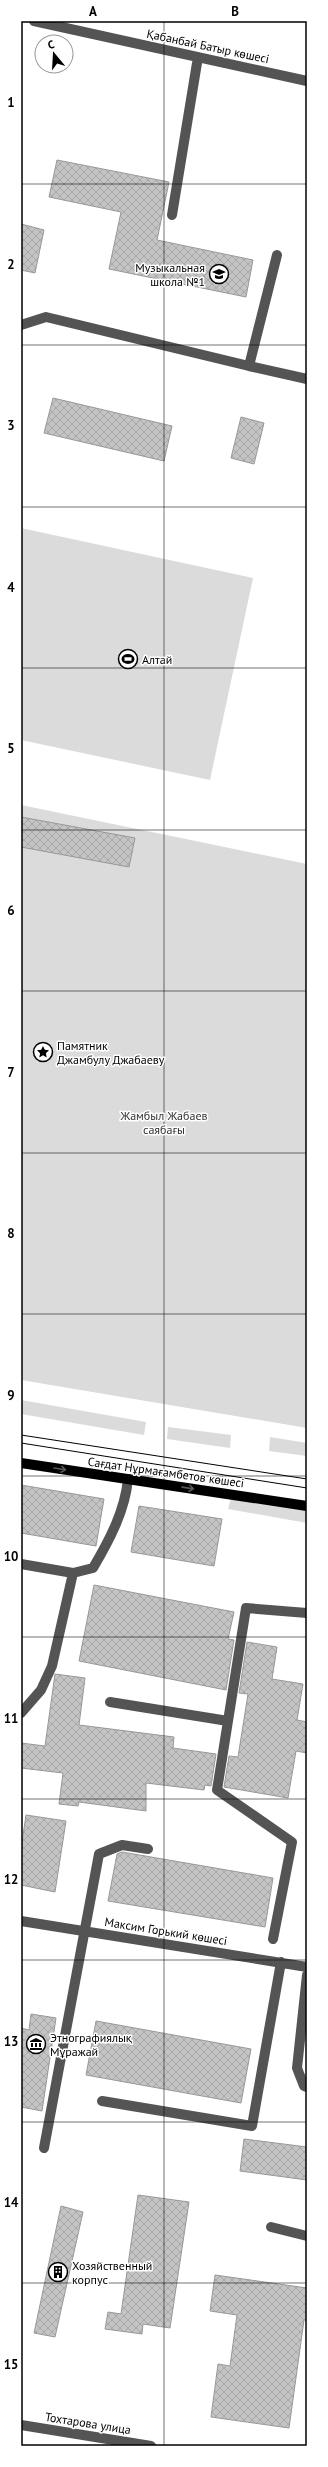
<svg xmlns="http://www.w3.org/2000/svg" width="328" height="2467" viewBox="0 0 328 2467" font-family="'PT Sans',sans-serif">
<defs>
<pattern id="building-cross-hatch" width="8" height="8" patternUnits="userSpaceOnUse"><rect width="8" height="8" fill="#c4c4c4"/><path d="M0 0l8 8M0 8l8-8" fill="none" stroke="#a7a7a7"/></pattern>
</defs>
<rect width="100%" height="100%" fill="#fff"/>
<path fill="#dbdbdb" d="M21,528L253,578L210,780L21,740Z
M21,805L307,864V1428L21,1380Z
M21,1400L146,1422L144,1435L21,1414Z
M168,1427L231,1435L230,1448L167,1439Z
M270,1437L307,1443V1456L269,1451Z
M231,1498L307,1509V1523L228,1509Z"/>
<path fill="url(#building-cross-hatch)" stroke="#989898" d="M57,160L169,182L157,240L253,260L246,297L109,269L121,212L49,197Z
M21,224L44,230L35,273L21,270Z
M53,398L172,426L164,461L44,433Z
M241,417L264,423L254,464L231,458Z
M21,817L135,838L129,867L21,847Z
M21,1485L104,1499L96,1546L21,1533Z
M139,1506L222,1519L214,1566L131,1552Z
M94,1585L234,1612L228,1639L234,1640L226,1690L79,1661Z
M247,1642L277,1647L272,1679L303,1684L297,1720L307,1722V1753L296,1751L288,1798L224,1787L229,1756L238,1757L248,1694L239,1693Z
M55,1674L85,1678L79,1725L174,1737L173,1748L216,1754L211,1786L205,1785L204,1790L146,1783V1811L79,1802L78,1806L59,1804L63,1773L21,1768V1743L45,1746Z
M26,1815L66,1821L55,1892L21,1885V1849Z
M122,1852L273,1878L265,1927L108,1901L117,1854Z
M31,2014L56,2018L42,2111L21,2107V2028L29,2030Z
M96,2021L251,2049L241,2103L86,2075Z
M244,2139L307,2147V2180L240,2171Z
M138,2195L189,2202L170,2328L143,2324L142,2334L105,2329L108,2312L121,2314Z
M61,2206L83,2212L55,2337L34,2333Z
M215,2275L307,2288V2320H304L289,2428L211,2417L218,2364L230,2366L237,2315L210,2311Z"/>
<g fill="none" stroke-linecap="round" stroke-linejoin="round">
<path stroke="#545454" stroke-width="10" d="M34,21L307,81
M172,215L198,57
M21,325L46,317L249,366L277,255
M249,366L307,379
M21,1564L73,1573
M110,1702L228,1721L246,1608L307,1613
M21,1713L41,1690L52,1666L73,1573L93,1568C109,1541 125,1511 128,1479
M228,1721L217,1790L292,1842L273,1939
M21,1921L307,1967
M307,1975L297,2068L304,2086L307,2087
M102,2101L252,2126L281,1962
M44,2148L99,1854L122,1845L148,1849
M271,2227L307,2236
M21,2425L151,2446"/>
<path stroke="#000" stroke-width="10" d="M21,1463L307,1506"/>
<path stroke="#000" stroke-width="1" d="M21,1435L307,1479
M21,1443L307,1488"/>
</g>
<defs><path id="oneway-shaft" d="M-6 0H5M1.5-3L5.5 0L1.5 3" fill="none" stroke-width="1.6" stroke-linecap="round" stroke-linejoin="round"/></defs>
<g stroke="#595959">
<use href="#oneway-shaft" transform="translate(60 1469) rotate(9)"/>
<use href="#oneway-shaft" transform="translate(188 1488) rotate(8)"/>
</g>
<path fill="none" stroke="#000" stroke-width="1" stroke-opacity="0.55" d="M164,21V2446M21,184H307M21,345H307M21,507H307M21,668H307M21,830H307M21,991H307M21,1153H307M21,1314H307M21,1476H307M21,1637H307M21,1799H307M21,1960H307M21,2122H307M21,2283H307"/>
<defs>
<g id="school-ring" transform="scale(1)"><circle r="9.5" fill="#fff" stroke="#000" stroke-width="1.5"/><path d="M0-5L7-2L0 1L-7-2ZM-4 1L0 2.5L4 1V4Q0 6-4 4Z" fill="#000"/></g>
<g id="stadium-ring" transform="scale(1)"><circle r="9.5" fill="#fff" stroke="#000" stroke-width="1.5"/><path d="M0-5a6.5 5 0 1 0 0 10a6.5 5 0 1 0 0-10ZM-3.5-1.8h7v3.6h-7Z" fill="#000"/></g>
<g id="sight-ring" transform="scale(1)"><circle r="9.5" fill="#fff" stroke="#000" stroke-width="1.5"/><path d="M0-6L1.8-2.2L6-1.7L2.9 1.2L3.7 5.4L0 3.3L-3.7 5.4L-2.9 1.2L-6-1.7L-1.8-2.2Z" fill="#000"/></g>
<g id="museum-ring" transform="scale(1)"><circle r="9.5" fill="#fff" stroke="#000" stroke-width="1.5"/><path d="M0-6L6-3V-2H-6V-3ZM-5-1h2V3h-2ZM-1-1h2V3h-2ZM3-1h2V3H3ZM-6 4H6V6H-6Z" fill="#000"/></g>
<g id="building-ring" transform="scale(1)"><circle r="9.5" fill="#fff" stroke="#000" stroke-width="1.5"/><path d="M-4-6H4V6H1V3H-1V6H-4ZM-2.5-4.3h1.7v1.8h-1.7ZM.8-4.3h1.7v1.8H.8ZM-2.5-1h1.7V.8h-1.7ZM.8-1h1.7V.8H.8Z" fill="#000"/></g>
</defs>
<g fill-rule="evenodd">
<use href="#school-ring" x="219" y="274"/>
<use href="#stadium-ring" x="128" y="659"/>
<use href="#sight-ring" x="43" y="1052"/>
<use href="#museum-ring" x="36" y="2044"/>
<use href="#building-ring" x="58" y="2272"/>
</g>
<g text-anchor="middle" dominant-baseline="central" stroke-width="3" stroke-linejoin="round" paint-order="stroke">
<g font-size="12" fill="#000" stroke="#fff">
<text transform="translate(208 46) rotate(12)">Қабанбай Батыр көшесі</text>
<text transform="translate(166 1472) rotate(8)">Сағдат Нұрмағамбетов көшесі</text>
<text transform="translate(166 1931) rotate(9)">Максим Горький көшесі</text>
<text transform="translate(88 2423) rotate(9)">Тохтарова улица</text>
</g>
<g font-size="12" fill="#000" stroke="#fff" text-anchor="start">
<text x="205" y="267" text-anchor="end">Музыкальная<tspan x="205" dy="14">школа №1</tspan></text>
<text x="142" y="659">Алтай</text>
<text x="57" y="1045">Памятник<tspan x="57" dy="14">Джамбулу Джабаеву</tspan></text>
<text x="50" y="2037">Этнографиялық<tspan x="50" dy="14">Мұражай</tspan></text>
<text x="72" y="2265">Хозяйственный<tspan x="72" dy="14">корпус</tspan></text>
</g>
<g font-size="12" fill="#323232" stroke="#fff">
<text x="164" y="1115">Жамбыл Жабаев<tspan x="164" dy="14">саябағы</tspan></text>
</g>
</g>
<rect width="328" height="2467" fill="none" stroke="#ffffff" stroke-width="44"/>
<g transform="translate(54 54) rotate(342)"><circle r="19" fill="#ffffff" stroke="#999999"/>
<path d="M0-3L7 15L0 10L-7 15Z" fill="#000000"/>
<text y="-6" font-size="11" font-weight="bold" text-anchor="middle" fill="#000000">С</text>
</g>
<rect x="22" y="22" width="284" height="2423" fill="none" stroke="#000" stroke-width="1.5"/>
<g font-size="13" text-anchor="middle" font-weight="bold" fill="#000">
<text x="93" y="16">A</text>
<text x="235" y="16">B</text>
<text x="11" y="107">1</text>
<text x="11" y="269">2</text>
<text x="11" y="430">3</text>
<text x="11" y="592">4</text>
<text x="11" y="753">5</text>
<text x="11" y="915">6</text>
<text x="11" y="1077">7</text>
<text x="11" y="1238">8</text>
<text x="11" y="1400">9</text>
<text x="11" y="1561">10</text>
<text x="11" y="1723">11</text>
<text x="11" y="1884">12</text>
<text x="11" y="2046">13</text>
<text x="11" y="2207">14</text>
<text x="11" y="2369">15</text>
</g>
</svg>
